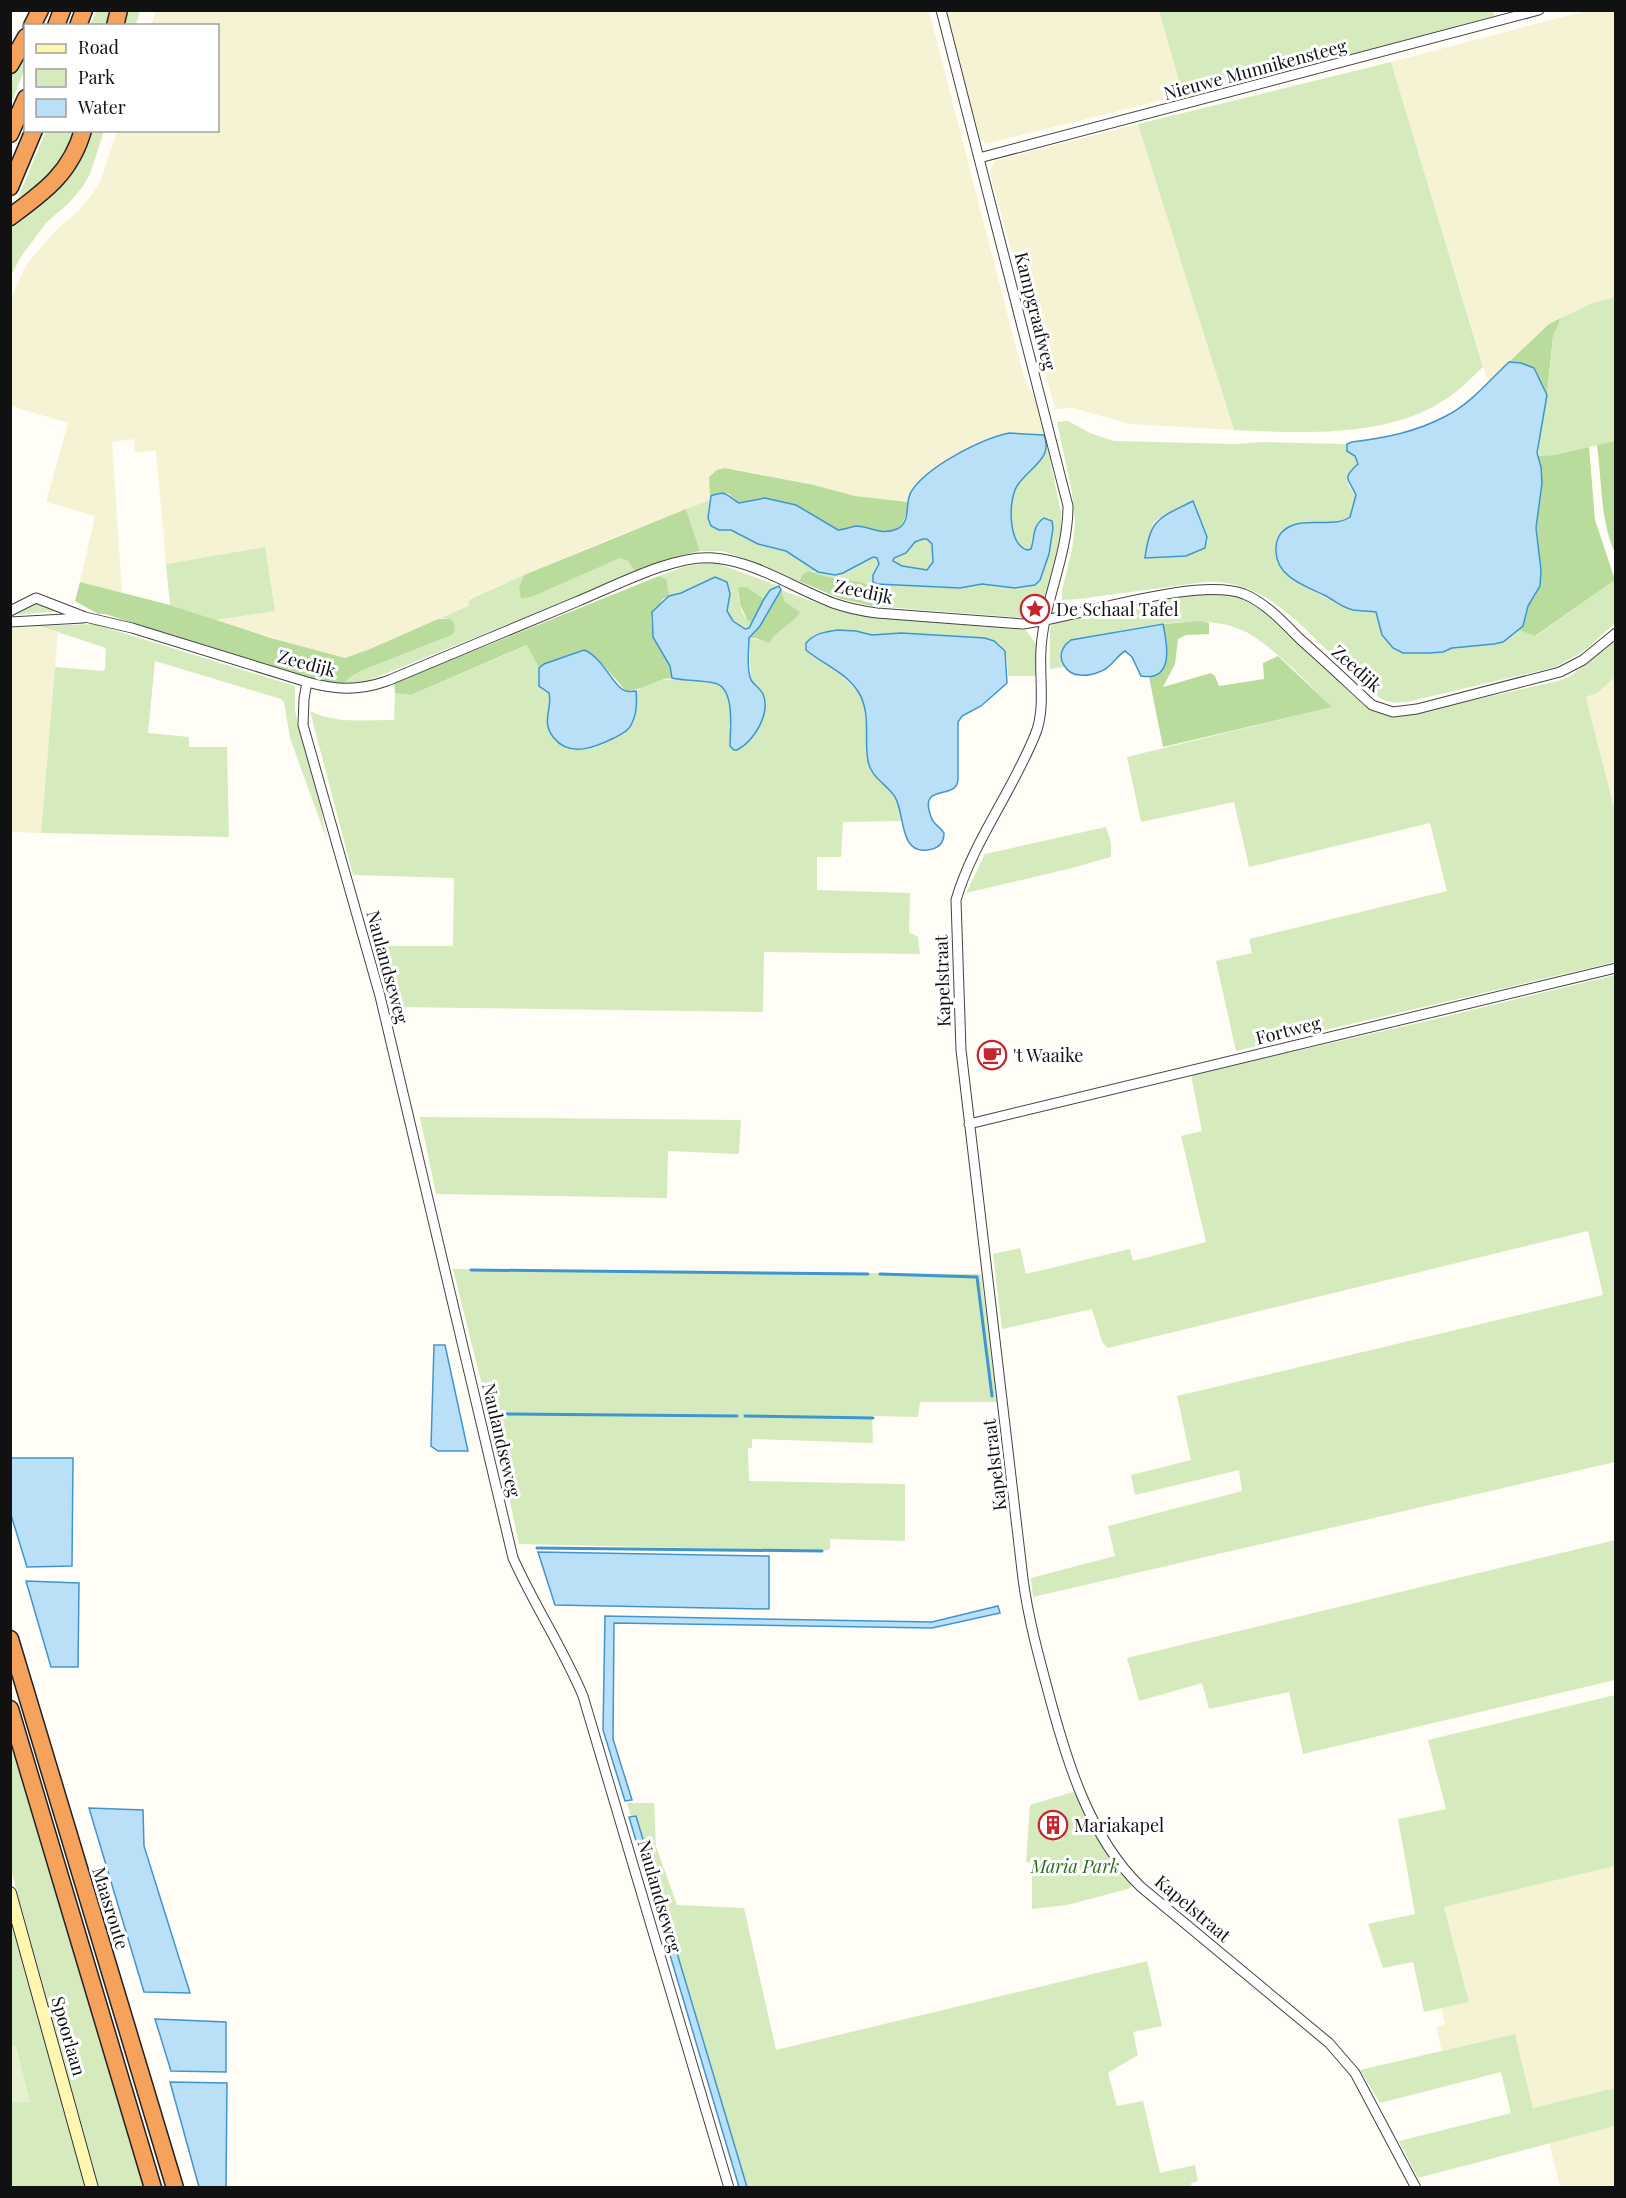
<svg xmlns="http://www.w3.org/2000/svg" width="1626" height="2198" viewBox="0 0 1626 2198" font-family="'Playfair Display',serif">
<rect width="100%" height="100%" fill="#fffdf5"/>
<path fill="#f6f3d4" d="M156,11H929L1020,363L1026,382L1036,401L1044,435L1009,433L981,441L928,474L914,487L909,495L908,502L855,496L814,485L735,469L709,477L710,500L607,540L470,598L468,605L460,609L370,649L345,658L328,655L216,620L275,611L264,547L166,564L156,451L135,452L134,439L112,442L122,593L80,582L95,516L46,502L68,423L11,406L10,300L27,264L55,231L79,210L93,193L101,180L117,131L218,130V26L151,25Z
M945,11H1159L1183,95L986,144L979,137Z
M1585,11H1615V297L1592,303L1549,324L1488,382L1391,62Z
M1138,124L1200,319L1234,430L1130,424L1073,408L1055,409L990,173L992,166L995,161L1001,159Z
M39,626L58,633L41,833L11,832V628Z
M1615,677V812L1586,697L1597,693Z
M1615,1866V2088L1533,2108L1515,2034L1442,2051L1436,2027L1445,2024L1441,2008L1469,2002L1444,1907Z
M1615,2126V2186L1560,2187L1549,2142Z"/>
<path fill="#d5ebbd" fill-rule="evenodd" d="M96,11H114L110,25L90,26Z
M127,11H140L136,25L122,26Z
M1493,11L1494,16L1372,49L1183,95L1159,11Z
M25,47V69L11,103V76Z
M1391,62L1483,367C1470,379 1457,393 1441,402C1384,438 1298,433 1234,430L1138,124Z
M46,131H77L58,166L47,178L18,198Z
M90,131H104L90,174L83,186L71,201L46,223L20,258L11,276L10,222Z
M1615,297V441L1554,455L1538,456L1541,426L1549,380L1553,336L1561,318L1592,303Z
M1068,421L1090,433L1114,441L1234,444L1263,442L1347,444V451L1355,456L1358,464L1350,471L1348,485L1356,495L1350,517C1330,531 1287,510 1277,541L1309,589L1344,607L1376,612L1382,635L1393,648L1403,653L1443,652L1452,648L1503,642L1519,630L1536,636L1615,580L1614,624L1585,650L1556,667L1407,702C1395,703 1387,703 1377,696C1361,682 1344,667 1329,652C1292,616 1259,579 1204,582L1079,599L1062,600V590L1072,550L1075,524L1072,492L1057,422ZM1193,501C1195,516 1207,527 1208,542L1146,548L1153,523L1158,519Z
M1047,444L1061,513V540L1044,604L1036,614L1026,618L872,606L873,596L862,582L830,578L813,571L803,574L799,581L732,554L721,551H700L686,509L710,500L709,509L719,530H731L758,544L786,551L810,568L826,574L843,573L873,557L877,558L879,564L873,575L877,584L960,588L982,584L997,586L1049,554L1053,528L1052,521L1048,518L1032,539L1031,549L1027,550C1018,548 1016,541 1013,532C1008,512 1012,490 1025,474C1036,463 1042,460 1047,444Z
M923,539H927L932,544L933,562L927,570L902,566L893,561L894,558L906,553L915,542Z
M265,547L275,611L216,620L170,605L166,564Z
M620,558L628,561L636,573L367,681L343,684L352,676L363,670L452,635L445,618L438,619L468,606L470,599L524,575L519,587Z
M713,562L779,586L770,590L764,599L747,587L738,593C739,604 741,618 753,622L749,628L745,629C728,621 724,612 730,594L687,590L669,596L667,580L659,576L683,567Z
M781,590L842,612L869,617L1026,630L1036,644L1037,676H1008L1007,658L985,638L901,633L872,635L856,631L838,630L822,632L812,636L811,655L836,670L860,694L864,705L869,767L898,802L902,821L843,822L841,857H817V890L910,893L909,932L918,937L920,954L764,952L763,1012L392,1007L374,946H453L454,878L353,875L310,711C335,724 367,720 394,720L395,693L411,695L528,645L539,668L538,678L543,690L549,693C553,709 540,721 554,738C567,754 596,751 611,740C617,734 622,723 626,716C632,707 637,701 636,691C664,673 686,680 717,683C733,691 731,713 729,728L748,742L761,722L765,708L764,697L751,679L749,638L769,642C777,629 792,626 799,613L785,602Z
M1202,593C1223,593 1240,595 1259,604L1372,708L1395,715H1407L1558,681L1571,676L1615,638V677L1597,693L1586,697L1615,812V962L1236,1051L1216,961L1252,953L1249,939L1447,891L1430,823L1249,867L1234,802L1141,822L1127,757L1331,707C1312,686 1269,643 1244,631C1199,609 1119,632 1071,640C1061,649 1061,654 1064,667L1050,669V630L1052,624L1055,622Z
M39,601L66,611L11,615Z
M94,624L295,686V710L299,730L320,805L327,840L290,738L284,702L281,699L155,661L148,733L189,737V747H227L229,837L41,833L55,667L103,671L105,669L106,648L39,626Z
M1106,827L1111,843V857L1068,869L966,893L985,854Z
M1615,975V1462L1033,1597L1031,1578L1115,1556L1108,1526L1242,1491L1239,1470L1135,1495L1131,1475L1191,1460L1177,1396L1603,1295L1588,1231L1108,1348L1102,1342L1092,1309L1002,1329L993,1254L1020,1248L1026,1274L1130,1249L1133,1261L1206,1242L1181,1136L1202,1131L1191,1075L1427,1021Z
M420,1117L741,1120L739,1154L668,1151L667,1198L436,1194Z
M453,1269L981,1274L997,1402H920L918,1417L872,1416L873,1443L752,1439V1448H748L749,1481L905,1484V1541L830,1539V1549L823,1551L519,1544L505,1478Z
M1615,1540V1680L1303,1754L1289,1692L1209,1709L1202,1683L1139,1701L1127,1658Z
M1615,1695V1866L1444,1907L1469,2002L1424,2012L1413,1962L1383,1968L1368,1924L1415,1914L1398,1819L1446,1809L1428,1740Z
M10,1745H11L143,2187H99L11,1870Z
M1076,1791C1091,1826 1107,1859 1134,1885L1128,1889L1067,1905L1032,1909V1872H1040L1041,1864L1026,1862L1030,1805Z
M627,1803H654L656,1846L677,1905L744,1908L776,2050L1147,1961L1162,2026L1133,2032L1138,2055L1108,2073L1117,2106L1143,2101L1160,2173L1195,2165L1198,2181L1191,2183L1192,2188L743,2187Z
M10,1913L87,2187H11Z
M1515,2034L1533,2108L1615,2088V2126L1418,2178L1399,2141L1511,2113L1501,2072L1380,2103L1360,2070Z"/>
<path fill="#b9dc9c" d="M1561,318L1553,336L1547,395L1534,368L1521,363L1509,362L1549,324Z
M1615,441H1616L1615,553C1600,520 1602,482 1597,445Z
M1589,447L1595,520L1615,580L1535,636L1519,630L1523,625L1528,606L1536,595V528L1541,467L1538,456L1554,455Z
M725,468L814,485L855,496L908,502C906,524 899,535 875,531C869,530 863,526 856,526C850,527 844,530 838,530L796,505L765,498L739,503L728,493L711,496L710,500L709,477L717,470Z
M686,509L700,551L683,555L636,573L628,561L620,558L531,597L521,598L519,587L524,575Z
M808,571C816,572 824,576 832,578C852,583 877,575 872,606L841,599L799,581L803,574Z
M659,576L667,580L669,596L663,599L651,618L653,637L670,666L672,678C655,679 642,691 626,691L596,657L544,664L539,668L527,645L411,695L395,693L394,683Z
M80,582L170,605L271,638L345,658L370,649L438,619H450L454,623L455,630L452,635L363,670L352,676L343,684L331,685L105,614H98L75,601Z
M742,587H747L764,599L753,622L748,621L740,605L738,588Z
M781,590L785,602L800,612C792,626 777,629 769,643L755,638H749L760,626Z
M1200,621L1209,623V634L1186,635L1178,639L1175,664L1163,687L1211,673L1215,676L1219,686L1264,679L1263,663L1278,656L1332,707L1163,747L1149,677L1155,675L1167,643L1163,624Z"/>
<path fill="#e6f2cf" d="M11,2046H16L30,2102H11Z"/>
<path fill="#f1ede2" d="M1055,1813L1062,1814L1068,1820V1833L1060,1841L1048,1840L1041,1831L1046,1824L1056,1832L1060,1827L1051,1818Z"/>
<path fill="#b9e0f7" stroke="#3f96cf" stroke-width="1.5" fill-rule="evenodd" d="M1509,362L1521,363L1534,368L1547,395L1537,453L1541,467L1542,483L1536,528L1541,570L1540,586L1528,606L1523,626L1503,642L1494,644L1452,648L1443,652L1429,653H1403L1393,648L1382,635L1376,612C1369,611 1361,611 1353,610C1342,608 1334,600 1324,595C1305,586 1277,577 1276,552C1275,542 1279,533 1287,528C1306,516 1333,529 1350,517L1356,495C1349,479 1341,479 1358,464L1355,456L1347,451V444L1352,442C1385,438 1416,432 1446,416C1470,404 1489,381 1509,362Z
M1009,433L1044,435C1047,443 1047,451 1042,458C1035,468 1024,475 1017,486C1008,501 1008,544 1027,550L1031,549C1035,537 1032,526 1044,518L1052,521L1053,528L1049,554L1040,580L1035,585L1015,588L982,584L960,588L877,584L873,582V575L879,564L877,558L873,557L843,573L835,575L818,572L786,551L758,544L731,530H719L711,526L708,518L711,496C727,490 726,495 739,503L765,498L796,505L838,530C844,530 850,527 856,526C870,526 880,536 897,529C912,522 904,504 911,492C926,467 981,439 1009,433ZM923,539H927L932,544L933,562L927,570L902,566L893,561L894,558L906,553L915,542Z
M1193,501L1207,537L1205,548L1186,556L1145,558C1150,517 1160,518 1193,501Z
M715,577L727,582L730,594L727,611L733,621L745,629L749,628L764,599L770,590L779,586L781,590L760,626L749,638C749,650 746,668 751,680C754,685 760,688 763,694C771,714 754,741 737,750H734L730,746C730,730 736,687 714,683C700,680 686,681 672,678L670,666L653,637L652,612L669,596L681,593Z
M1163,624C1167,643 1175,682 1141,676L1132,657L1125,651C1115,657 1112,668 1099,672C1094,674 1086,676 1080,675C1067,675 1056,659 1064,647C1065,644 1068,643 1071,640Z
M838,630L856,631L872,635L901,633L985,638L994,641L1005,651L1007,683L981,706L962,716L958,722V778C958,781 957,785 955,787C947,797 918,786 932,819C934,825 941,827 944,833C944,844 938,849 927,850C899,854 905,813 895,797C887,784 871,778 868,761C864,740 871,713 859,693C846,672 824,665 806,650V643C815,633 824,632 838,630Z
M584,650C603,657 613,687 626,691C630,692 633,691 636,691C637,701 637,713 632,723C629,731 621,734 614,738C596,747 570,758 554,738C540,721 553,709 549,693L539,686V668L544,664Z
M434,1345H445L468,1451H438L431,1446Z
M10,1458H73L72,1566L27,1567L11,1515Z
M538,1552L769,1556V1609L555,1605Z
M26,1581L79,1583L78,1667H51Z
M998,1606L1000,1613L932,1628L614,1623L613,1739L632,1800L625,1801L603,1730L605,1616L932,1622Z
M89,1808L143,1810L144,1846L190,1993L144,1992Z
M636,1816L747,2187H739L629,1817Z
M155,2019L226,2022V2072L171,2071Z
M170,2082L227,2083L226,2187H199Z"/>
<g fill="none" stroke-linecap="round" stroke-linejoin="round">
<path stroke="#3f96cf" stroke-width="3" d="M471,1270L868,1274
M880,1274L977,1277L992,1396
M506,1414L737,1416
M745,1416L873,1418
M537,1548L822,1551"/>
<g stroke="#444" stroke-width="11">
<path id="street" d="M941,10L1068,506C1068,556 1044,600 1041,649C1039,677 1046,709 1035,735C1012,792 973,842 956,900L961,1050L1023,1579C1028,1617 1038,1654 1048,1691C1066,1759 1089,1837 1141,1887L1329,2043L1355,2073L1416,2188
M979,158L1539,10
M10,611L36,598L85,617L132,628L307,682C336,690 358,691 387,681C450,655 513,628 576,602C613,587 674,554 714,558C757,562 793,588 833,603C847,608 862,611 877,613L1023,624C1078,617 1197,576 1244,594C1266,603 1285,624 1301,640C1325,661 1348,683 1372,705L1393,712L1417,709L1560,672L1583,660L1616,633
M10,622L83,618
M307,682L304,699L303,725L380,996L513,1558C534,1605 563,1648 583,1696L729,2188
M969,1124L1616,968"/>
</g>
<g stroke="#333" stroke-width="14">
<path id="secondary" d="M10,1893L92,2188"/>
</g>
<g stroke="#222" stroke-width="19">
<path id="highway" d="M32,26L40,10
M56,26L62,10
M78,26L84,10
M115,26L119,10
M10,65L26,37
M10,134L26,98
M10,187L34,130
M10,217C44,192 71,173 83,130
M10,1639L175,2188
M10,1709L153,2188"/>
</g>
<use href="#street" stroke="#fff" stroke-width="9"/>
<use href="#secondary" stroke="#fff6b0" stroke-width="12"/>
<use href="#highway" stroke="#f5a25d" stroke-width="16"/>
</g>
<defs>
<g id="sight-ring" transform="scale(1.5)"><circle r="9.5" fill="#fff" stroke="#c4262e" stroke-width="1.5"/><path d="M0-6L1.8-2.2L6-1.7L2.9 1.2L3.7 5.4L0 3.3L-3.7 5.4L-2.9 1.2L-6-1.7L-1.8-2.2Z" fill="#c4262e"/></g>
<g id="cafe-ring" transform="scale(1.5)"><circle r="9.5" fill="#fff" stroke="#c4262e" stroke-width="1.5"/><path d="M-5.5-4.5H6V0H3Q3 3.5 0 3.5H-2.5Q-5.5 3.5-5.5 0ZM3-3.2v2h1.7v-2ZM-6 4.5H4V6H-6Z" fill="#c4262e"/></g>
<g id="building-ring" transform="scale(1.5)"><circle r="9.5" fill="#fff" stroke="#c4262e" stroke-width="1.5"/><path d="M-4-6H4V6H1V3H-1V6H-4ZM-2.5-4.3h1.7v1.8h-1.7ZM.8-4.3h1.7v1.8H.8ZM-2.5-1h1.7V.8h-1.7ZM.8-1h1.7V.8H.8Z" fill="#c4262e"/></g>
</defs>
<g fill-rule="evenodd">
<use href="#sight-ring" x="1035" y="609"/>
<use href="#cafe-ring" x="992" y="1055"/>
<use href="#building-ring" x="1053" y="1825"/>
</g>
<g text-anchor="middle" dominant-baseline="central" stroke-width="6" stroke-linejoin="round" paint-order="stroke">
<g font-size="18" fill="#111" stroke="#fff">
<text transform="translate(1255 69) rotate(-15)">Nieuwe Munnikensteeg</text>
<text transform="translate(1036 311) rotate(76)">Kampgraafweg</text>
<text transform="translate(864 591) rotate(12)">Zeedijk</text>
<text transform="translate(307 663) rotate(15)">Zeedijk</text>
<text transform="translate(1357 668) rotate(42)">Zeedijk</text>
<text transform="translate(388 967) rotate(75)">Naulandseweg</text>
<text transform="translate(942 981) rotate(-92)">Kapelstraat</text>
<text transform="translate(1288 1030) rotate(-14)">Fortweg</text>
<text transform="translate(502 1440) rotate(77)">Naulandseweg</text>
<text transform="translate(994 1465) rotate(-97)">Kapelstraat</text>
<text transform="translate(660 1896) rotate(74)">Naulandseweg</text>
<text transform="translate(111 1908) rotate(73)">Maasroute</text>
<text transform="translate(1193 1908) rotate(40)">Kapelstraat</text>
<text transform="translate(69 2036) rotate(74)">Spoorlaan</text>
</g>
<g font-size="18" fill="#111" stroke="#fff" text-anchor="start">
<text x="1056" y="609">De Schaal Tafel</text>
<text x="1013" y="1055">'t Waaike</text>
<text x="1074" y="1825">Mariakapel</text>
</g>
<g font-size="18" font-style="italic" fill="#2f6b1f" stroke="#fff">
<text x="1075" y="1866">Maria Park</text>
</g>
</g>
<rect width="1626" height="2198" fill="none" stroke="#111111" stroke-width="24"/>
<rect x="24" y="24" width="195" height="108" fill="#ffffff" stroke="#a0a0a0" stroke-width="1.5"/>
<rect x="36" y="44" width="30" height="9" fill="#fff6b0" stroke="#a0a0a0" stroke-width="1.5"/>
<text x="78" y="54" font-size="18" fill="#111111">Road</text>
<rect x="36" y="69" width="30" height="18" fill="#d5ebbd" stroke="#a0a0a0" stroke-width="1.5"/>
<text x="78" y="84" font-size="18" fill="#111111">Park</text>
<rect x="36" y="99" width="30" height="18" fill="#b9e0f7" stroke="#a0a0a0" stroke-width="1.5"/>
<text x="78" y="114" font-size="18" fill="#111111">Water</text>
</svg>
